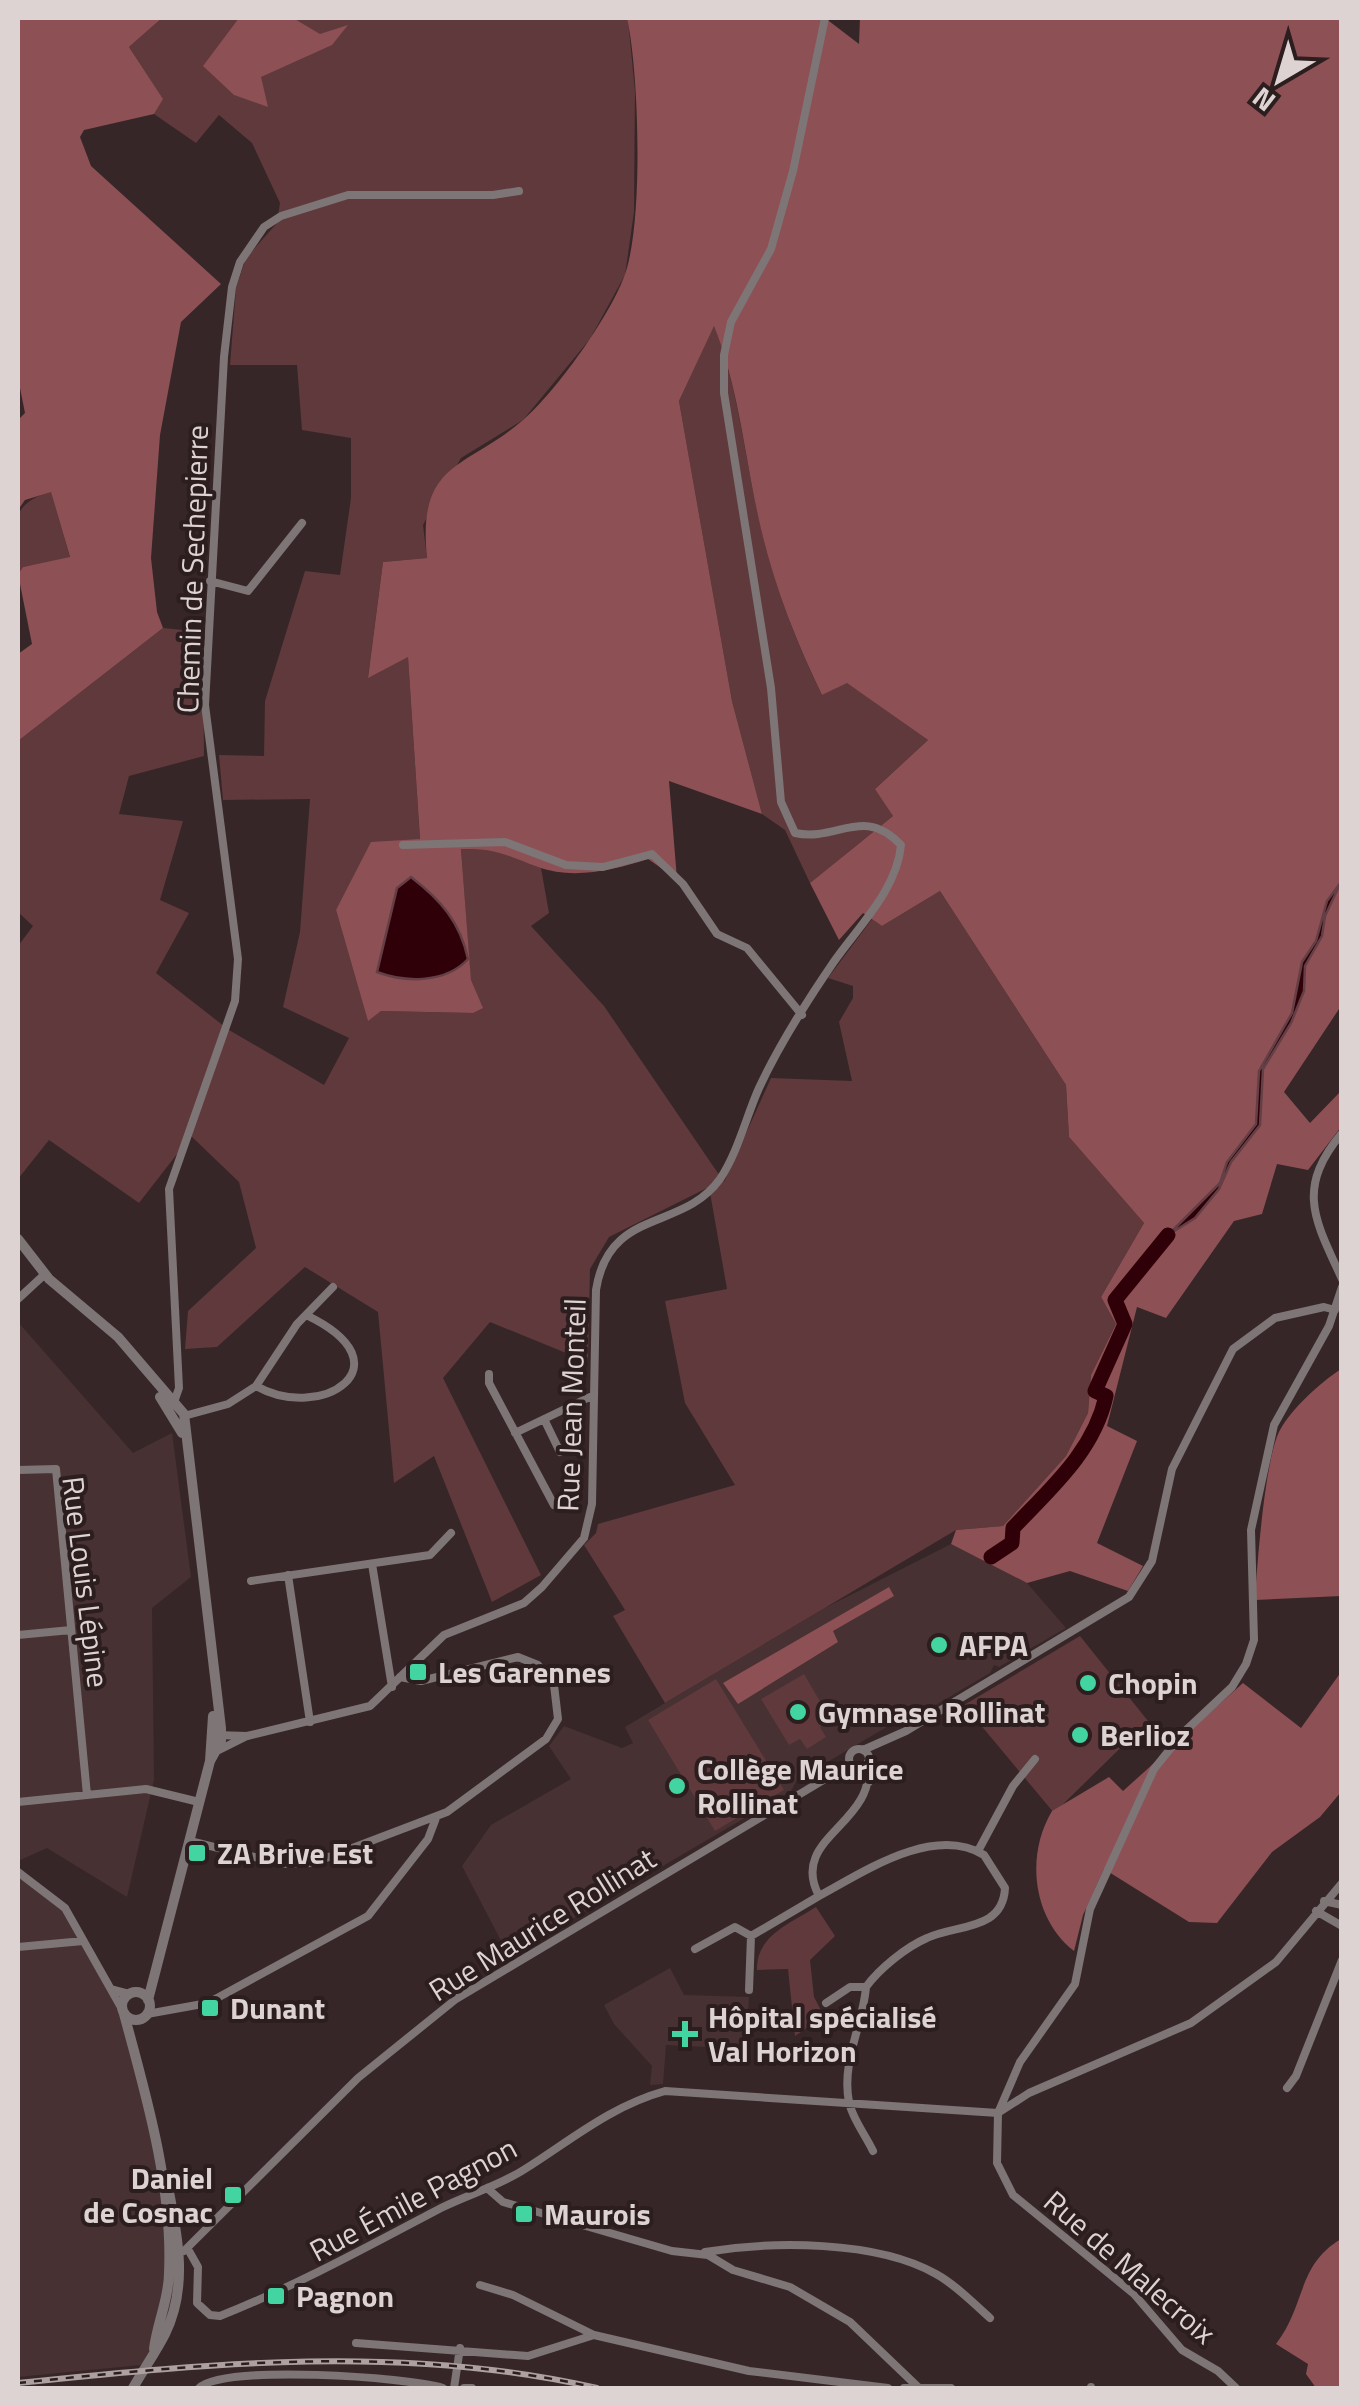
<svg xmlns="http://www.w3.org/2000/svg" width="1359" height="2406" viewBox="0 0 1359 2406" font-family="'Titillium Web',sans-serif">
<rect width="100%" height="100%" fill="#372627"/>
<path fill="#473132" d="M18,1322L133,1453L172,1433L191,1577L152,1608L154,1780L127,1897L47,1848L18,1861Z
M951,1544L1027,1583L1066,1628L999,1667L994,1665L990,1673L917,1716L903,1713L902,1718L797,1780L791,1791L509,1956L462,1866L491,1825L571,1779L549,1746L564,1726L622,1748L633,1743L625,1727L821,1610Z
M18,1868L66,1904L120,2010L183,2272L151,2364L18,2377Z
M670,1968L684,1995L749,1997L746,2049L666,2045L663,2084L650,2085L652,2066L614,2024L604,2005Z"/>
<path fill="#5f393b" d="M162,18L628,19L635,91L634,212L625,275L590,339L523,420L461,458L423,525L427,558L383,562L368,677L408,656L420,840L336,910L368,1020L381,1011L473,1013L461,848H498L541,868L549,913L531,926L604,1006L724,1182L771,1078L852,1081L839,1022L853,998V986L828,978L872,919L882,926L940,891L1066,1085L1069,1137L1144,1223L1101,1297L1116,1324L1091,1375L1088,1413L1066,1456L1003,1526L956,1530L665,1703L613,1616L625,1610L584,1545L596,1533L598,1524L735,1485L685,1403L665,1301L727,1289L709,1187L609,1237L590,1269L588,1362L490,1322L443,1378L541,1575L492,1602L434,1456L394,1483L378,1312L305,1267L217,1347L185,1349L188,1311L256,1248L239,1182L191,1136L139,1203L49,1140L18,1179V946L33,926L18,912V741L163,628L203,632L204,756L129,776L119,814L183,821L160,900L189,913L156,973L229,1030L324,1085L349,1038L283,1007L300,932L310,799L223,800L219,755L264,756L265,701L305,571L340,575L351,498V438L302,430L297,365H230L236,288L246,258L277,223L280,203L252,143L219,115L196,143L154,114L162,98L129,47Z
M714,325C739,391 745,460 761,528C775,587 795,640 822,695L847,682L928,740L876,788L893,816L810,883L785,830L762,814L732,701L679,401Z
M51,491L70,558L23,567L18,574C18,529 3,507 51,491Z
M1080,1636L1148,1721L1054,1813L964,1705Z
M804,1674L821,1703L825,1702L831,1720L820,1727L826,1737L807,1749L800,1739L789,1745L761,1699Z
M716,1679L784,1790L715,1831L648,1720Z
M816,1907L835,1936L810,1960L814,1997L824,2016L795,2036L788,1969L757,1970C756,1936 789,1924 816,1907Z"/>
<path fill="#8d5055" d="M18,18H162L129,47L163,99L154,114L84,130L80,137L91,166L221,284L181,322L160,435L151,558L157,612L163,628L18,741V654L32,644L18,574L23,567L70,557L51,492L25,500L18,510V420L25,413L18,378Z
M239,18H293L320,34L348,25L332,45L261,77L268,107L234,95L203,66Z
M627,18H825L859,44L860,18H1341V1006L1284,1092L1310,1123L1341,1091V1127L1308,1170L1277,1164L1262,1214L1234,1221L1166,1318L1137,1307L1107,1426L1137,1441L1097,1543L1143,1566L1128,1591L1070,1571L1027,1583L951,1544L956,1530L1003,1526L1066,1456L1088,1413L1091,1375L1116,1324L1101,1297L1144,1223L1069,1137L1066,1085L940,891L882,926L863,913L839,940L810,883L893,816L875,789L928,740L847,683L822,695C796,641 775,588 761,529C745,461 740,392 714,326L679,401L732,701L762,814L669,781L677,879L648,859C614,870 573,880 538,867C505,855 497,848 461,849L471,980L483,1008L473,1013L381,1011L368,1021L336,910L371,842L420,839L408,657L368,678L383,562L427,558C417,460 465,470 523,420C556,392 609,317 624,277C644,226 639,71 627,18Z
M1341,1369V1596L1255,1600C1257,1566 1265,1457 1280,1430C1293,1407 1320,1383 1341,1369Z
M889,1587L894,1596L833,1631L838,1642L738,1704L723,1683Z
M1341,1672V1792L1320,1817L1272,1852L1217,1923L1189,1922L1104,1869L1083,1915L1074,1951C1033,1919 1025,1856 1052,1811L1109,1777L1123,1791L1243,1683L1301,1728Z
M1341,2239V2388H1316L1306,2374L1308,2364L1276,2344C1306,2305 1297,2265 1341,2239Z"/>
<path fill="#300008" stroke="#643f45" stroke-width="2.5" d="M411,877C441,900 460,922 468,959C446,983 406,983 377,972L397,888Z
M1341,882L1325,916L1322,936L1305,966L1304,991L1291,1023L1263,1069L1260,1125L1231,1162L1219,1189L1195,1218L1168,1235L1220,1183L1227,1162L1256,1124L1259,1071L1292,1013L1302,962L1316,941L1327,901Z"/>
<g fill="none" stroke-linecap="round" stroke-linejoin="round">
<path stroke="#300008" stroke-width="15" d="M991,1557L1012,1543L1013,1528C1051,1488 1094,1451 1106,1396L1095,1391L1125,1324L1115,1300L1168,1235"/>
<path stroke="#7e7576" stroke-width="8" d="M210,581L248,591L302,523
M403,845L505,842L566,865L603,867L652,854L683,884L717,934L747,948L802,1015
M1342,1133C1295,1189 1315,1220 1342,1279
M18,1299L45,1274
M489,1374V1383L554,1505
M256,1386C321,1423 411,1365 306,1315
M173,1405L179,1388L169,1189L235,1001L238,959L205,705L224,357L232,287L240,262L264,227L281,216L348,195H493L519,191
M184,1416L228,1404L256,1386L297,1324L333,1287
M544,1419L560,1452
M515,1433L594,1395
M18,1470L56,1469L87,1795
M372,1564L392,1687
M288,1575L310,1722
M251,1581L430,1555L451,1533
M18,1635L71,1630
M216,1735L247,1736
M849 1759a10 10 0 1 1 20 0a10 10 0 1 1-20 0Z
M219,1750L247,1736L370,1706L444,1635L524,1603L542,1587L584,1538L592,1504L596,1290C609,1207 682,1232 720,1179C738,1152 746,1117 759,1088C779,1045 807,1001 833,963C858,927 897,890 901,845C863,805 838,842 795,833L781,802L771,688L724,393V355L731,322L771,249L793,171L825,18
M863,1750L906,1731L1129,1597L1152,1561L1172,1469L1233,1349L1275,1318L1324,1307L1335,1310
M868,1762C877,1825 788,1837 819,1896C862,1873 933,1824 984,1855L1005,1888C1003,1931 957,1924 927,1938C906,1947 879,1969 866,1987C863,2025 841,2062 849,2102C852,2118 866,2136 873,2151
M18,1802L146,1789L199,1802
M190,1841L283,1864L313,1863L447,1812L546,1739L558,1719L554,1685L538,1665L518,1657L421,1681L400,1677
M978,1851L1013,1786L1035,1759
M18,1872L65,1908L122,2009
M1324,1901L1342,1905
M1316,1911L1342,1926
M18,1947L83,1941
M695,1949L735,1927L751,1936
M111,1989L130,1994
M749,1990L751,1936L819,1896
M826,2003L850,1987H866
M147,2014L208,2003L368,1916L428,1839L436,1818
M1287,2088L1296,2076L1342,1960
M998,2113L1029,2093L1191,2023L1276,1962L1342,1883
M487,2188L503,2202L672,2251L708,2255L733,2270L790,2287L850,2322L919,2388
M184,2251L358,2078L456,1999L830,1776L857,1768L869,1782
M189,2251L198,2267L197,2303L210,2315L220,2316C298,2285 367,2247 441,2208C469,2194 499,2186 525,2169C571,2140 611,2106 665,2091L998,2113
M705,2252C772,2241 876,2240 936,2274C956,2285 973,2303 990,2318
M480,2285L513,2295L594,2335L749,2371L888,2388
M356,2343L528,2356L594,2335
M199,2388C223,2364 408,2377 443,2388
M454,2388L460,2348
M464,2388H472
M904,2388H951
M1091,2388V2387
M1236,2388L1218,2371L1182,2350L1134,2294L1013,2195L997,2163L998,2113L1020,2062L1075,1984L1090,1909L1154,1769L1183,1733L1232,1687L1246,1664L1254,1640L1251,1530L1274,1425L1329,1326L1342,1287"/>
<path stroke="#7e7576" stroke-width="10" d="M18,1239L49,1279L118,1337L184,1414L221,1728V1741L210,1761
M160,1397L182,1433
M122 2006a14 14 0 1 1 28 0a14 14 0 1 1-28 0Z
M148,2000L210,1761L213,1716
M124,2014C146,2095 173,2187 169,2273C169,2299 157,2323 154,2349
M133,2388C143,2370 156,2352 165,2334C190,2284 176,2228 166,2177"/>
<g stroke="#ada0a0" stroke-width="6">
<path id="rail" d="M18,2383C212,2363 404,2344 597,2388"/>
</g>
<use href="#rail" stroke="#2c1d1e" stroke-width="2.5" stroke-dasharray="8" stroke-linecap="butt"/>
</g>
<g fill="#42d4a1" stroke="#2c1d1e" stroke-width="4">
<circle cx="939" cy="1645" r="10"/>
<rect x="408" y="1662" width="20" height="20" rx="5"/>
<circle cx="1088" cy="1683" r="10"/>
<circle cx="798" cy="1712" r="10"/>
<circle cx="1080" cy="1735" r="10"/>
<circle cx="677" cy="1786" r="10"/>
<rect x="187" y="1843" width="20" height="20" rx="5"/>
<rect x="200" y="1998" width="20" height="20" rx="5"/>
<path d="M680 2019h10v10h10v10h-10v10h-10v-10h-10v-10h10z"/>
<rect x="223" y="2185" width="20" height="20" rx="5"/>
<rect x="514" y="2204" width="20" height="20" rx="5"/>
<rect x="266" y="2286" width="20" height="20" rx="5"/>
</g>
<g text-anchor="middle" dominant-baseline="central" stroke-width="8" stroke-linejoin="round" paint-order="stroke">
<g font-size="30" fill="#ded3d3" stroke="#2c1d1e">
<text transform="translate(192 569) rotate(-88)">Chemin de Sechepierre</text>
<text transform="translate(571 1405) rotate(-88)">Rue Jean Monteil</text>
<text transform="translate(86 1582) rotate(83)">Rue Louis Lépine</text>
<text transform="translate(542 1924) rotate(-32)">Rue Maurice Rollinat</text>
<text transform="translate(413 2199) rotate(-28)">Rue Émile Pagnon</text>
<text transform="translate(1130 2267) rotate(41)">Rue de Malecroix</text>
</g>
<g font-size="30" font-weight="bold" fill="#ded3d3" stroke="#2c1d1e" text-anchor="start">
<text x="959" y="1645">AFPA</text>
<text x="438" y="1672">Les Garennes</text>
<text x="1108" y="1683">Chopin</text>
<text x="818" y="1712">Gymnase Rollinat</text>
<text x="1100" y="1735">Berlioz</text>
<text x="697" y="1769">Collège Maurice<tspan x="697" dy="34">Rollinat</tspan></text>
<text x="217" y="1853">ZA Brive Est</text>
<text x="230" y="2008">Dunant</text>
<text x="708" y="2017">Hôpital spécialisé<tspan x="708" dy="34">Val Horizon</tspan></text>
<text x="213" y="2178" text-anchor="end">Daniel<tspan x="213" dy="34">de Cosnac</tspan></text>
<text x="544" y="2214">Maurois</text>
<text x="296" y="2296">Pagnon</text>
</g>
</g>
<rect width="1359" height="2406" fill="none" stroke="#ded3d3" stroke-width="40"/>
<g transform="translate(1279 80) rotate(218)" stroke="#2c1d1e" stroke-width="8" paint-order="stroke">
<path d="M0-8L18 38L0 25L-18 38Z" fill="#ded3d3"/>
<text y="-15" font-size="28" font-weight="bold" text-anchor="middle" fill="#ded3d3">N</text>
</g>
</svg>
